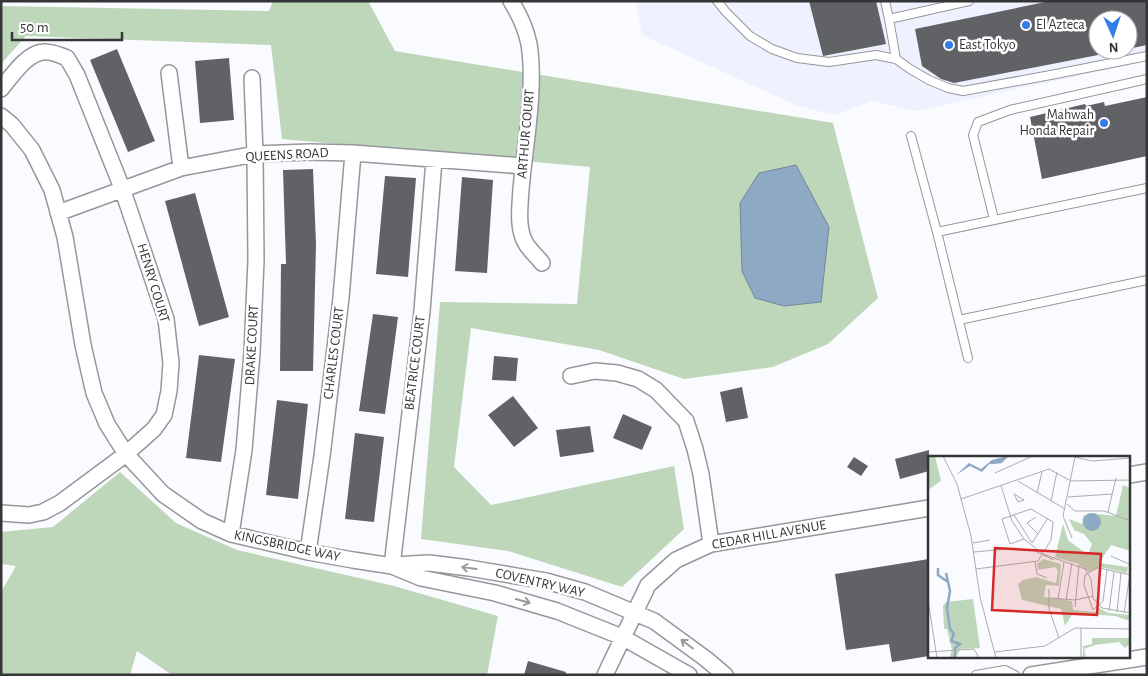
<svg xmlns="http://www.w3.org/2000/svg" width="1148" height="676" viewBox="0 0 1148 676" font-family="'Alegreya Sans',sans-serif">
<rect width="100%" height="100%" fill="#fafbfe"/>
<path fill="#eef1fe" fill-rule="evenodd" d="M636,1H1147V61L916,111L873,101L834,115L796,105L642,35ZM1098,20H1128V50H1098Z"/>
<path fill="#bed7bb" d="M273,1H368L395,51L833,123L878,298L828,344L773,367L684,379L599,350L471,328L454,467L491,505L674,466L684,529L622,587L508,551L421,539L440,302L577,304L590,167L282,139L271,45L26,36L1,64V6L269,11Z
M120,472L176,523L237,550L394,586L498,616L487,675H172L137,651L130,675H1V592L16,566L1,564V532L53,527Z"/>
<path fill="#8ea9c4" stroke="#73869a" d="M796,165L829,227L821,302L784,306L755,298L742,271L740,203L759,173Z"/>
<path fill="#616266" d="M809,1H876L886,44L823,56Z
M1050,1H1147V45L1128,49V20H1098V55L954,83L941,79L922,66L915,29Z
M117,49L155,141L128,152L90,60Z
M229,58L234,120L200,123L195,61Z
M1147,97V156L1042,179L1030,117L1085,104L1086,106L1104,102L1105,106Z
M313,169L316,244L313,371H280L281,264H286L283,170Z
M385,176L416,178L408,277L376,274Z
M462,177L493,180L487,273L455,271Z
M195,193L229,317L199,326L165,201Z
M373,314L398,317L385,414L359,411Z
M199,355L235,359L221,462L186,458Z
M494,356L518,358L516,381L492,380Z
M742,387L748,418L726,422L720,392Z
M513,396L538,428L514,447L488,415Z
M277,400L308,404L298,499L266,495Z
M623,414L652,427L642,450L613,438Z
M590,426L594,452L560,457L556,430Z
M355,433L384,437L374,522L345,519Z
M929,450V471L900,479L895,459Z
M854,457L868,466L861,476L847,467Z
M929,559V656L892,662L889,644L846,650L835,574Z
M528,661L566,672L565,675H524Z"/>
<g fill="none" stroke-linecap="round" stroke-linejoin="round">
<g stroke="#96979c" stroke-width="10">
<path id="lane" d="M717,1L726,12L750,36L772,49L797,58L829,62L876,55L896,59L910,69L929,80L948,88L963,91L1056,74L1147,56
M885,1L889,19L969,1
M889,19L896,59
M911,136L937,232
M994,219L973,135L978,122L1010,110L1147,79
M959,320L1147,280
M968,358L937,232L1147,188
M976,675L1005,670L1015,675"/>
</g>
<g stroke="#96979c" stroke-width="18">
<path id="street" d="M511,1C519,14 526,29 529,44C536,88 525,144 521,189C520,206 517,227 525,242C529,250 537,256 542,263
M169,73L181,168
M1,89C11,77 27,53 43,52C51,51 60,55 67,58L77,75L122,188L166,319L171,363L169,391L164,415L154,429L126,454L60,503L43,512L29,515L1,513
M1,116L12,125L32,150L52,190L65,237L83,345L94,393L107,424L126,454L163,494L202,521L231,534L308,552L353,560L392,566L421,578L495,593L557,611L622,637L689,675
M58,213L181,168L255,154L310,152L353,153L523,166
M571,376L595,371L617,373L638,379L656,390L686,421L695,449L701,474L711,544
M1129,475L1147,472
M231,534L244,450L252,353L256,260L255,154L252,78
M308,552L322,456L341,298L353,153
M393,565L429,563L469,568L546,581L585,592L654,621L706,659L725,675
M392,566L422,311L434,160
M605,675L648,585L676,560L711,544L929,508
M1031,675L1147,657"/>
</g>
<use href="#lane" stroke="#fff" stroke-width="8"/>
<use href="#street" stroke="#fff" stroke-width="15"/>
</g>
<defs><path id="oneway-shaft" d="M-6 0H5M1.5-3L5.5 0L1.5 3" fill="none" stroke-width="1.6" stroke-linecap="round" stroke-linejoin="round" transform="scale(1.25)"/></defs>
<g stroke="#9a9a9b">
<use href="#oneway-shaft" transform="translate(469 568) rotate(-172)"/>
<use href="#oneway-shaft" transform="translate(523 601) rotate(16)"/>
<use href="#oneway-shaft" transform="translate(687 644) rotate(-143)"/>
</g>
<g fill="#347ce9" stroke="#fff" stroke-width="2">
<circle cx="1026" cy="25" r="5"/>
<circle cx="949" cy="45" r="5"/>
<circle cx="1104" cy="123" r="5"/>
</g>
<g text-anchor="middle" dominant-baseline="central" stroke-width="5" stroke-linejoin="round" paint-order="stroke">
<g font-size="14" fill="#353537" stroke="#fff" text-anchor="start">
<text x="1036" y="25">El Azteca</text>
<text x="959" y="45">East Tokyo</text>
<text x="1094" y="115" text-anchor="end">Mahwah<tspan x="1094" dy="16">Honda Repair</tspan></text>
</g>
<g font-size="14" fill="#353537" stroke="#fff">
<text transform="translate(526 134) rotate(-85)">ARTHUR COURT</text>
<text transform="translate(287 155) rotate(-3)">QUEENS ROAD</text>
<text transform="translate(153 283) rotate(73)">HENRY COURT</text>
<text transform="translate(252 345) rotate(-87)">DRAKE COURT</text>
<text transform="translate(334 353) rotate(-83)">CHARLES COURT</text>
<text transform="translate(415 363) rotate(-83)">BEATRICE COURT</text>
<text transform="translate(769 535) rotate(-10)">CEDAR HILL AVENUE</text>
<text transform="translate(287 546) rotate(12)">KINGSBRIDGE WAY</text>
<text transform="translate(540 583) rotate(13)">COVENTRY WAY</text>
</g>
</g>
<g transform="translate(928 456)">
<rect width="202" height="202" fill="#fafbfe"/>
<path d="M0,0H7L13,25L0,34ZM195,29L202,32V95L183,89L171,107L200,111L199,117L172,111L161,116L150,108L127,101L135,68L140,84L160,99L164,88L156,78L146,74L141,63L154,68L155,60L161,57L188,60ZM115,103L133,108L131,130L118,129L116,141L144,145L145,154L167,156L171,152L181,157L202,159V165L187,160L145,157L137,170L133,153L94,144L90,128L95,124L108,121L128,127L130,115L127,111L110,114L109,108ZM45,143L52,192L32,193L28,202H21L24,194L19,173H16L15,150L18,146ZM164,182H202V188L197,192L191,186L167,189L156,193L158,202H155V190L164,188Z" fill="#bed7bb"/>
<path d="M80,0L73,6H63L54,16L42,10L28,19L41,7L53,13L64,4ZM155 66a9 9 0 1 1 18 0a9 9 0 1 1-18 0Z" fill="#8ea9c4"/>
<path fill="none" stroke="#8ea9c4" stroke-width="2.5" d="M62,7L73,6L79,0M10,112V119L20,126M18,117L22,135L19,152L22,173L26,178L23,185L32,188L27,192V202"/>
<path fill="none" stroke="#abacae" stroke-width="1" d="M15,0L29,28L43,80L52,141L68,202M147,1L164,5L203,2M67,17L105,0M90,25L137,53M73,30L84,65L96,83L115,98L157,113L163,123L165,142L174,152L203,157M109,37L114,16M86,38L96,44L90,46ZM140,41L184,38M33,43L121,13L143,25L203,24M123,45L129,16M139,48L147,55H176L203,65M180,56L188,22M86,59L104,87M108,61L99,67L110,78M144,82L135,60L147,1M45,87L62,84M104,87L120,62M107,95L126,104M46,96L79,93M183,100L203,109M107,106L109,118L119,122M48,113L110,105L123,84L125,66L103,53L74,63L82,88L96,83M179,114L175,145L165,154L156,129L157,119L169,112H171L203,119M121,133V153L131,182M122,142L147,144L165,140M130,143L136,106M0,144L9,202M138,144L144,107M147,151L151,109M181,155L186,116M189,156L193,117M196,157L203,112M153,172V202M0,196L46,193L51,202M67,196L117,190L147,172L203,173M163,202H180"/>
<path fill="#d62828" fill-opacity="0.15" stroke="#d62828" stroke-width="2.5" d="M67,92L173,98L169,159L64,154Z"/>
<rect width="202" height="202" fill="none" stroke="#353537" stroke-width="2.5"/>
</g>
<rect width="1148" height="676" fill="none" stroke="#353537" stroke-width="5"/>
<g transform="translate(1113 35) rotate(177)"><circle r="24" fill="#ffffff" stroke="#aeaeaf"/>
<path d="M0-4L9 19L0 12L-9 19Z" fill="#347ce9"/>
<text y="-8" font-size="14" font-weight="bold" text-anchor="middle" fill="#353537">N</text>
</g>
<path d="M12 32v8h110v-8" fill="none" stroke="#353537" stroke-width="2.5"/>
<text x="20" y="32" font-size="15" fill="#353537" stroke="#ffffff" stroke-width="4" paint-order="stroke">50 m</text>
</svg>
